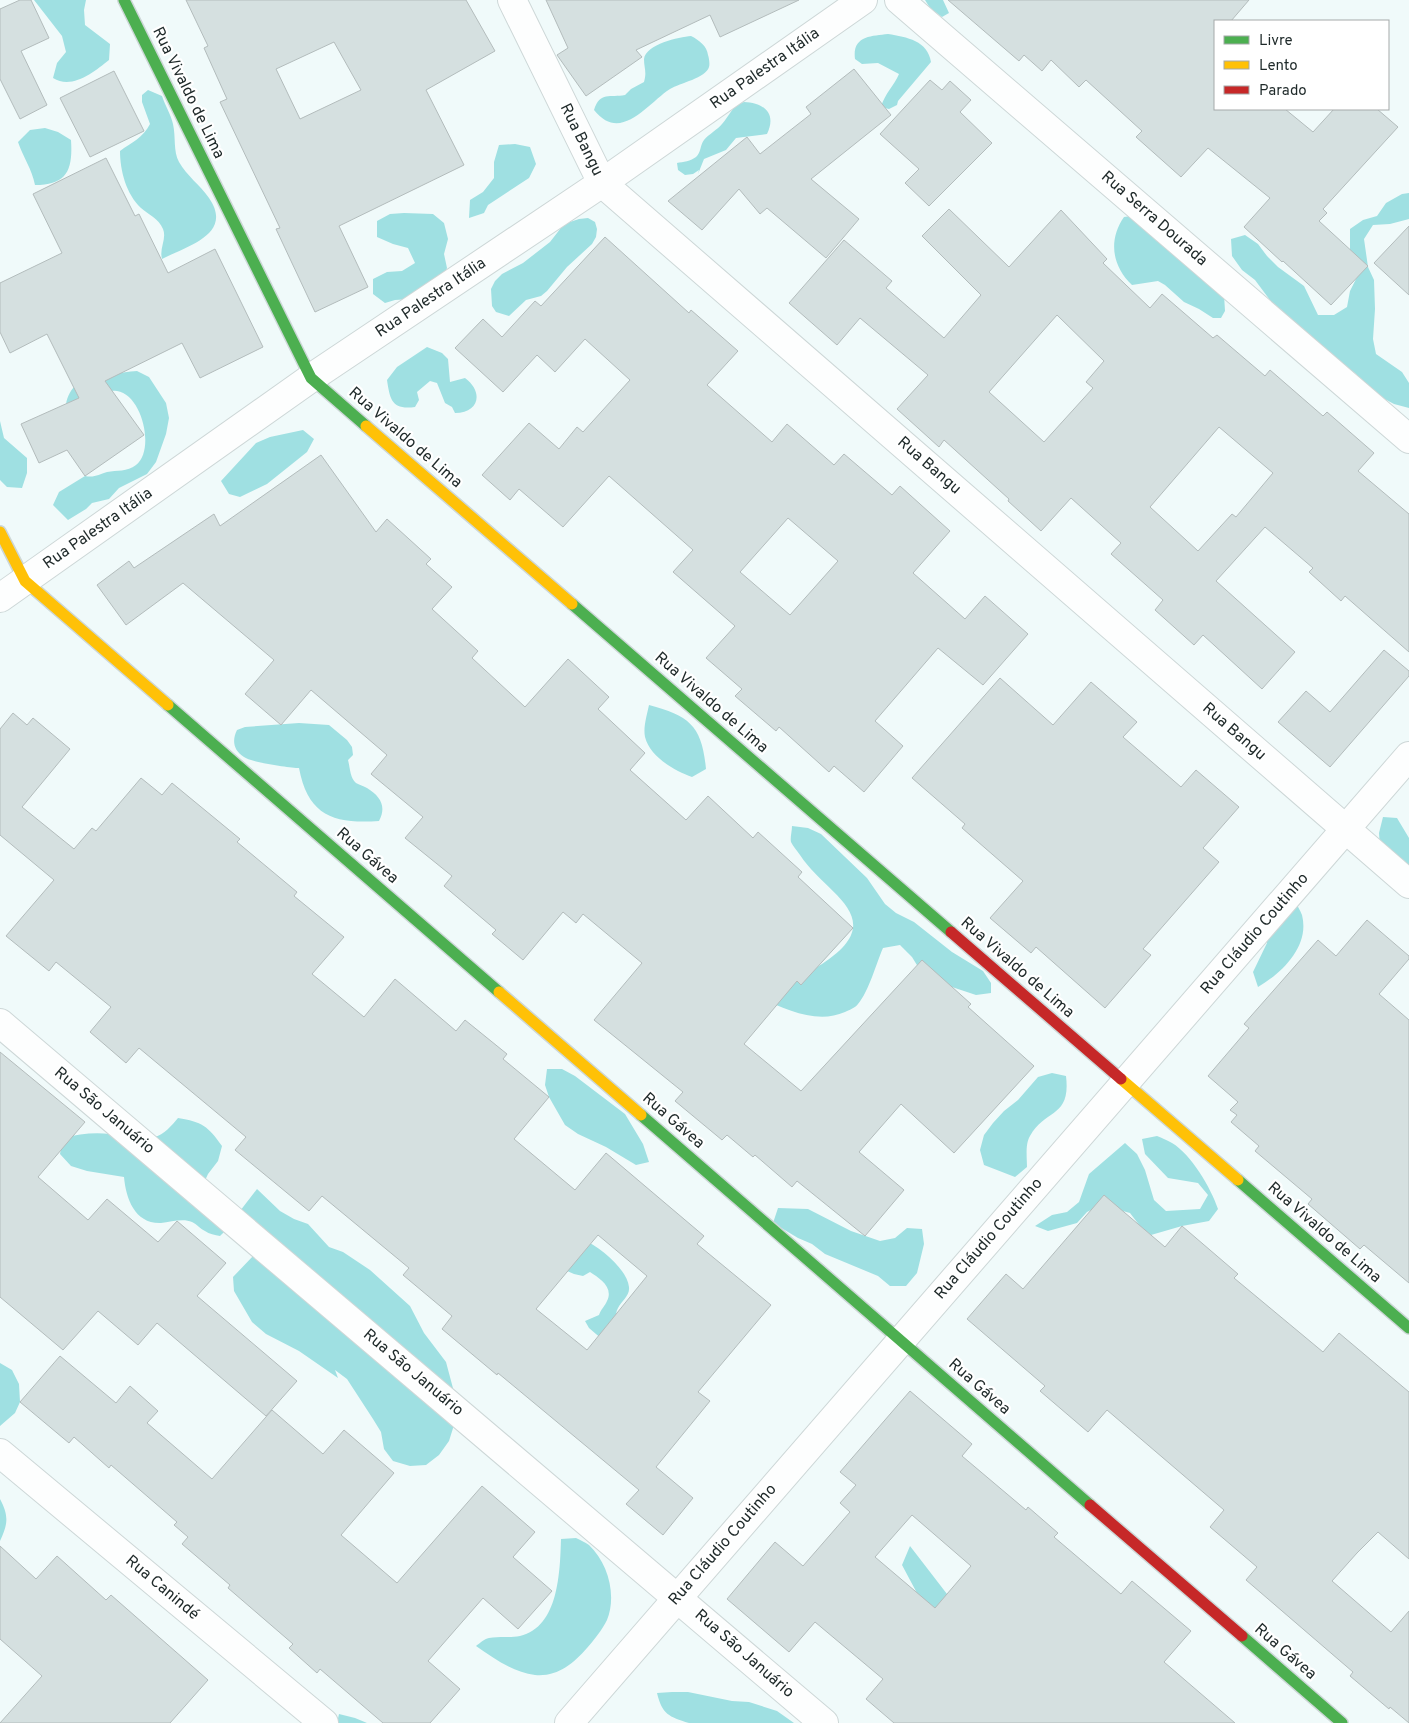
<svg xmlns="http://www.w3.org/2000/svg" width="1409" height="1723" viewBox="0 0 1409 1723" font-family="Overpass,sans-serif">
<rect width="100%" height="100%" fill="#f0fafa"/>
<path fill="#9fe0e2" d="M34,0H86L84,10L85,25L110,44L109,60C94,72 72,90 53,78L57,63L66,52L62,36Z
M925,0H943L949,13L942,17L930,8Z
M888,34C907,37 928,41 931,62L898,101L897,105L889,109L881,107C885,93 894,86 899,74L878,63L862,64L855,59C852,36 871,36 888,34Z
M691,36C699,40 707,46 708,55C709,58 710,64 709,67C706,78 680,83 670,89C648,103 621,144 594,110C600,91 610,98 625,95L631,89L644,82C647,72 644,68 644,59C646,44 679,37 691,36Z
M148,90L162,96C165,105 171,115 173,124C176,137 173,151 179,162C187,176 200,185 209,198C234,234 187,246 162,259C159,248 167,239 163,229C159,219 148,214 141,208C126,194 120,170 120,151C132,142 143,138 150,124L142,102V95Z
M744,102C764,103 777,113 767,134L736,138L726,150L704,159L698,174L699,170L693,174L685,175L678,170L677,163C683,162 691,161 696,157C701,153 700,145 704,140C709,134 717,130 722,124C730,115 731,107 744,102Z
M45,128L58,132L71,140C73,170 67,185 35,185C32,169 23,157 18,142L30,130Z
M515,144L530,147L536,164L529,178L488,205L484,213L469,218L470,200L483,192L494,178V162L499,145Z
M1409,193V219L1390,224L1373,225L1364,239L1368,267L1374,280L1375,309L1373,339L1376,354L1402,372L1409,383V408L1394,404L1379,396L1367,387L1356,374L1285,320L1255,280L1242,270L1232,256L1231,239L1245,235L1258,244L1267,256L1278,267L1304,286L1318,315H1334L1347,307L1350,291L1357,277L1350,258V229L1363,220L1377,216L1386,203L1402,194Z
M404,213L433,214L444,223L448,239L444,254L447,268L440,284L410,299L395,300L385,303L373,294V279L387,272L402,271L415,263L408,248L393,244L377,237V221L390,214Z
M1131,216L1224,295L1225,311L1221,318H1213L1199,309L1184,302L1165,285L1158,281L1132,285C1112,266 1108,240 1124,217Z
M588,218L595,222L597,229L596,237L592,244L567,267L547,291L541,296L526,300L509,316L496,312L492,306L491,289L495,281L502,274L523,263L550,242L564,224L579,219Z
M427,347L442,353L448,359L450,382L465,378C484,392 479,413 455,413L452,407L445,403L437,383L430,381L417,392L419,400L415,407C392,410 390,400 387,380L397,367Z
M137,371L149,377L166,403L169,418L166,434L156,462L147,474L119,488L109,499L92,503L86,509L68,520L53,505L59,492L85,476C95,478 99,474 107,472C117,470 127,472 136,465C155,451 143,395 117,391C101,389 81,399 66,404C67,397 71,388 78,384C90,377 122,372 137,371Z
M0,421L4,438L27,458V473L22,488L7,487L0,480Z
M303,430L314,439L307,452L267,484L240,497L229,494L221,481L256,443L270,437Z
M649,705C690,716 702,726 706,769L692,777C675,771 650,757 645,737C643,727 647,715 649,705Z
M299,723L329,725L347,740L352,747L353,755L348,760C350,767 350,778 356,783C359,785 364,786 367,788C380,796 387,806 379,821C334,824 308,816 299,768C289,768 250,762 244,757C233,750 232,740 237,730L245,727Z
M1383,817L1397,818L1409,838V893L1380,848L1379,833Z
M792,826L808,828L821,834L867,878L885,904L896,913L914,922L952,952L983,971L991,983V993L976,995L946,985L920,970L912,957L900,945L883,948C876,964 869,991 858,1004C855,1008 849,1010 845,1012C816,1025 782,1008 756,996C778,986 802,977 822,964C892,918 826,895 800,855C797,851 793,846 791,842C790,838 792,831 792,826Z
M1295,901C1297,905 1300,910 1302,915C1310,946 1282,973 1258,987L1253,972L1267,943L1266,927Z
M547,1069H562L575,1076L625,1114L643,1144L649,1162L636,1165L606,1147L578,1134L565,1125L549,1097L545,1085Z
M1052,1073L1066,1076C1071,1118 1046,1108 1030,1136C1025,1144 1027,1158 1027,1167L1015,1177L984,1165L980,1150L984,1135L993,1123L1004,1111L1018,1100L1038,1077Z
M178,1118C202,1122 208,1126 222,1146L218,1161L208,1174L202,1187L231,1225L220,1236C215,1235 209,1234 205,1231C200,1229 197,1224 192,1222C183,1218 171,1222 161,1223C135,1224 126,1199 124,1177L87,1171L71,1166L60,1154L63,1138C79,1134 94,1132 110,1134C124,1135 140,1140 154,1137C164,1135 172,1125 178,1118Z
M1157,1136C1162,1138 1167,1140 1172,1143C1191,1154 1211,1188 1218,1209L1209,1221L1182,1226L1151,1235L1140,1226L1130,1213L1101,1205L1087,1212L1077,1223L1048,1231L1035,1226L1052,1215L1067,1212L1079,1202L1089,1174L1125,1143L1137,1154L1145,1170L1154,1200L1166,1211L1200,1209L1208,1195L1198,1183L1168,1178L1145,1154L1142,1139Z
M257,1189L280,1211L294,1219L308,1224L329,1247L343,1252L370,1270L410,1306L424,1333L446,1362L454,1392V1425L449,1441L439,1455L426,1465L410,1466L393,1461L384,1449L381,1432L373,1419L347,1379L335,1370L338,1378L299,1351L266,1334L252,1322L234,1291L233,1277L254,1255L240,1211Z
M778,1208L808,1209L851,1231L880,1241L895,1238L907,1228L922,1229L924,1244L917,1273L906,1286H890L878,1276L825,1254L812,1244L798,1238L773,1223Z
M584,1240C600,1247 627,1269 629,1287C630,1296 621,1301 618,1308C616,1311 616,1316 615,1319C612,1326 607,1333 603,1340L589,1328L585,1321L599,1315C601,1309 605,1306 607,1301C614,1287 599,1278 590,1272L583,1276L574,1274L558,1267Z
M0,1363L12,1370L19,1384L20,1402L15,1413L0,1426Z
M0,1499C9,1516 8,1524 0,1541Z
M576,1538C580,1540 585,1542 589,1545C608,1563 617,1595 607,1620C602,1630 594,1640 587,1648C573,1664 557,1677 535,1675C513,1672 493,1658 476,1646C480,1643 484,1639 489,1638C499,1636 510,1638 520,1636C559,1627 560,1571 561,1539Z
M910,1546L947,1594L950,1628L918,1595L902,1565Z
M672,1692H688L732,1701L749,1702L777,1711L794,1723H689C669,1717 662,1714 657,1693Z
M339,1714L355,1718L367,1723H337Z"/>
<path fill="#d5e0e0" stroke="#b3bcbc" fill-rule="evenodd" d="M20,0H31L49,38L21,51L47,105L20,119L0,79V9Z
M186,0H466L495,51L426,90L464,165L339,226L368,287L315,312L276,229L280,228L220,102L227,99L204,48L208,46ZM334,42L361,90L300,119L276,69Z
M546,0H799L720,37L710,15L636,50L642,57L586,96L557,55L568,48Z
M948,0H1249L1231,21H1215V109H1285L1313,132L1334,109H1377L1398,127L1323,209L1327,213L1319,221L1368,266L1331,305L1283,261L1282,262L1244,227L1270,198L1208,148L1181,177L1136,137L1142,131L1086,80L1079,87L1051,60L1042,71L1024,55L1019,61Z
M854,69L891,115L811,179L859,219L826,258L767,208L760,214L739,189L702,230L668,201L747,137L760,154L811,114L806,107Z
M114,71L144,131L90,157L60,98Z
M930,80L942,90L950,81L971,100L960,112L992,143L929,206L905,183L919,169L880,134Z
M106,158L135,216L139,214L168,273L215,249L263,347L200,378L182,343L105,381L144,435L85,476L67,450L39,463L21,424L79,398L47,334L10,353L0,332V283L62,253L33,194Z
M949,209L1009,267L1061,210L1107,259L1103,263L1150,308L1162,294L1213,338L1217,335L1265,376L1270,370L1323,416L1327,412L1374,453L1358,471L1409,514V652L1345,596L1341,601L1309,572L1313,568L1265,527L1216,581L1295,652L1262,689L1203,635L1194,645L1155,610L1163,600L1111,554L1121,543L1071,498L1041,531L1008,501L1009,499L944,440L939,447L897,409L928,375L860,318L837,345L789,303L844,240L892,281L886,288L944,338L981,295L922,236ZM1057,315L1104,361L1086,382L1093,388L1044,442L989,392ZM1219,427L1273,473L1236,517L1232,514L1198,551L1150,507Z
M1409,226V295L1374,263Z
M605,237L689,313L691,310L738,351L707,385L772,442L787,424L834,465L844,454L892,495L900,486L950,531L913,573L965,619L985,596L1028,634L983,685L938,648L875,721L903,746L864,792L834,766L829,772L779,727L776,731L735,696L742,689L706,658L735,626L673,572L693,550L609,476L563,527L519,489L510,500L482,475L529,423L559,449L577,427L583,432L630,380L585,339L555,372L537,355L503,392L455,348L483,319L502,337L535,301L541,306ZM788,518L838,561L790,615L740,572Z
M321,455L376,532L387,519L431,559L426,564L452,587L432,609L478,651L472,658L525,707L568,659L609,697L598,709L645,753L630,770L686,820L708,796L753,838L758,832L802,872L798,877L853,928L801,985L797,981L744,1044L801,1091L922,960L971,1004L968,1007L1034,1066L954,1153L901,1104L859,1152L904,1190L865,1236L797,1181L792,1187L755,1155L753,1157L727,1135L722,1140L675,1101L683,1092L594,1020L642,963L583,914L576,923L563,912L523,960L492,934L496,930L444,886L452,876L405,838L423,817L371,774L387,755L311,690L281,725L245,694L274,660L183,583L126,625L97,585L129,561L134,568L214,514L220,526Z
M1384,650L1409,671V676L1330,767L1278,722L1306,691L1330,712Z
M1000,678L1053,725L1091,682L1137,722L1123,737L1181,787L1196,770L1239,807L1203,848L1219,862L1143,949L1151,955L1105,1008L1036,947L1031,953L990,918L1023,881L962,828L965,824L912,778Z
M13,713L27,725L33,718L70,749L22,807L74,849L92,828L96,831L141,778L162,795L172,783L240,839L237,842L297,892L294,896L344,937L312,974L364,1017L395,979L456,1031L465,1020L507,1054L503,1059L549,1097L514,1139L575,1190L606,1153L704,1236L697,1244L771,1305L698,1392L710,1401L656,1467L693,1498L663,1535L626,1504L639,1490L498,1373L497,1375L442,1329L452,1316L403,1275L409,1268L322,1196L309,1211L235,1150L246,1137L139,1048L126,1063L90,1032L111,1007L56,962L49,971L6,936L54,880L0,835V729ZM598,1235L647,1276L587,1350L536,1309Z
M1367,920L1409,956V959L1379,994L1409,1020V1283L1364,1245L1360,1249L1308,1204L1312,1199L1255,1151L1259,1146L1231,1122L1237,1115L1230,1110L1238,1102L1208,1076L1249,1028L1244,1024L1318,940L1336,956Z
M0,1052L85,1122L38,1177L88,1220L107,1199L158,1242L177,1221L226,1263L197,1296L297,1381L266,1416L157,1323L138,1345L98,1311L63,1350L0,1297Z
M1104,1195L1165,1247L1182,1226L1238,1274L1234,1278L1323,1352L1339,1333L1409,1392V1559L1378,1532L1357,1553L1332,1581L1391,1632L1409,1611V1723L1390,1707L1389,1709L1350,1676L1353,1672L1246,1580L1257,1567L1210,1527L1224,1510L1107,1410L1088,1432L1040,1391L1045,1386L967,1319L1006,1274L1023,1289Z
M60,1356L116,1403L130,1386L158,1411L147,1423L212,1479L272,1410L323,1454L344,1430L394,1473L341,1535L397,1583L482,1486L535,1532L513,1557L552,1591L518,1629L483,1598L428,1661L460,1689L430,1723H383L320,1669L317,1673L289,1648L293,1644L228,1588L230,1585L182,1544L188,1537L174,1525L177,1522L111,1465L109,1468L74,1437L69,1443L20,1402Z
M910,1391L972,1444L962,1456L1026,1510L1028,1507L1058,1533L1054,1537L1121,1594L1132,1581L1191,1631L1164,1662L1235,1723H894L866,1699L883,1679L815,1622L789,1652L727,1599L775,1542L803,1566L850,1512L840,1503L856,1485L840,1472ZM912,1515L971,1566L935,1608L875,1557Z
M0,1546L36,1579L57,1556L106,1600L111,1595L208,1680L170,1723H0L42,1676L0,1639Z"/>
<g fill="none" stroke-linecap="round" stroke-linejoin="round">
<g stroke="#cdd7d7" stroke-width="30">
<path id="street" d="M512,0L602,183L1409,884
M899,0L1409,439
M0,598L311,378L602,183L863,0
M0,1023L824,1723
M0,1453L324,1723
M569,1723L1409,756"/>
</g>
<g stroke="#cdd7d7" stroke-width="14">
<path id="fast" d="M124,0L311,378L366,426
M572,604L951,932
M168,705L499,992
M641,1115L1090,1505
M1238,1180L1409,1328
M1242,1636L1342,1723"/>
</g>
<g stroke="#cdd7d7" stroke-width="14">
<path id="slow" d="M366,426L572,604
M0,532L25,581L168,705
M499,992L641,1115
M1121,1079L1238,1180"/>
</g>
<g stroke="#cdd7d7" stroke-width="14">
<path id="jam" d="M951,932L1121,1079
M1090,1505L1242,1636"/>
</g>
<use href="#street" stroke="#fdfefe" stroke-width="28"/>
<use href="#fast" stroke="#4caf50" stroke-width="11"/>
<use href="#slow" stroke="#ffc107" stroke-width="11"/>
<use href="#jam" stroke="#c62828" stroke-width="11"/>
</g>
<g text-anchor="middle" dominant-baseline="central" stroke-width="4.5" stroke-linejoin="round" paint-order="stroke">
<g font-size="16" fill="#1e2929" stroke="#fff">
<text transform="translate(765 69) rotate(-35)">Rua Palestra Itália</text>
<text transform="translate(188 93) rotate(64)">Rua Vivaldo de Lima</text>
<text transform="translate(581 140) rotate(64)">Rua Bangu</text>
<text transform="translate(1154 219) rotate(41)">Rua Serra Dourada</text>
<text transform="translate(431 298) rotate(-34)">Rua Palestra Itália</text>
<text transform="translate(405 438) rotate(41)">Rua Vivaldo de Lima</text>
<text transform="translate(929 466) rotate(41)">Rua Bangu</text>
<text transform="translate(98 529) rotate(-35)">Rua Palestra Itália</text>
<text transform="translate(711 703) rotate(41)">Rua Vivaldo de Lima</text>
<text transform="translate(1234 732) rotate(41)">Rua Bangu</text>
<text transform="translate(367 856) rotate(41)">Rua Gávea</text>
<text transform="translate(1255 934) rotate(-49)">Rua Cláudio Coutinho</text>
<text transform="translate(1017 968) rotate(41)">Rua Vivaldo de Lima</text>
<text transform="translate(104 1111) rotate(40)">Rua São Januário</text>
<text transform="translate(673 1121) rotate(41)">Rua Gávea</text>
<text transform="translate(1324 1233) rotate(41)">Rua Vivaldo de Lima</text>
<text transform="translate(989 1239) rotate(-49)">Rua Cláudio Coutinho</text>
<text transform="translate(413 1373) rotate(40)">Rua São Januário</text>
<text transform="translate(979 1387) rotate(41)">Rua Gávea</text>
<text transform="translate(723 1545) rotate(-49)">Rua Cláudio Coutinho</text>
<text transform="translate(162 1588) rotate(40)">Rua Canindé</text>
<text transform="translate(1285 1652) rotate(41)">Rua Gávea</text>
<text transform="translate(744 1654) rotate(41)">Rua São Januário</text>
</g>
</g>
<rect x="1214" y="20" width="175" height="90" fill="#ffffff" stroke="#a5a9a9"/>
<rect x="1224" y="36" width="25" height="8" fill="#4caf50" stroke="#a5a9a9"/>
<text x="1259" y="45" font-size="15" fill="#1e2929">Livre</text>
<rect x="1224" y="61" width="25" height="8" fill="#ffc107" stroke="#a5a9a9"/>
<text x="1259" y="70" font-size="15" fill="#1e2929">Lento</text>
<rect x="1224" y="86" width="25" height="8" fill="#c62828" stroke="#a5a9a9"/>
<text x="1259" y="95" font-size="15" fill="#1e2929">Parado</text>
</svg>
